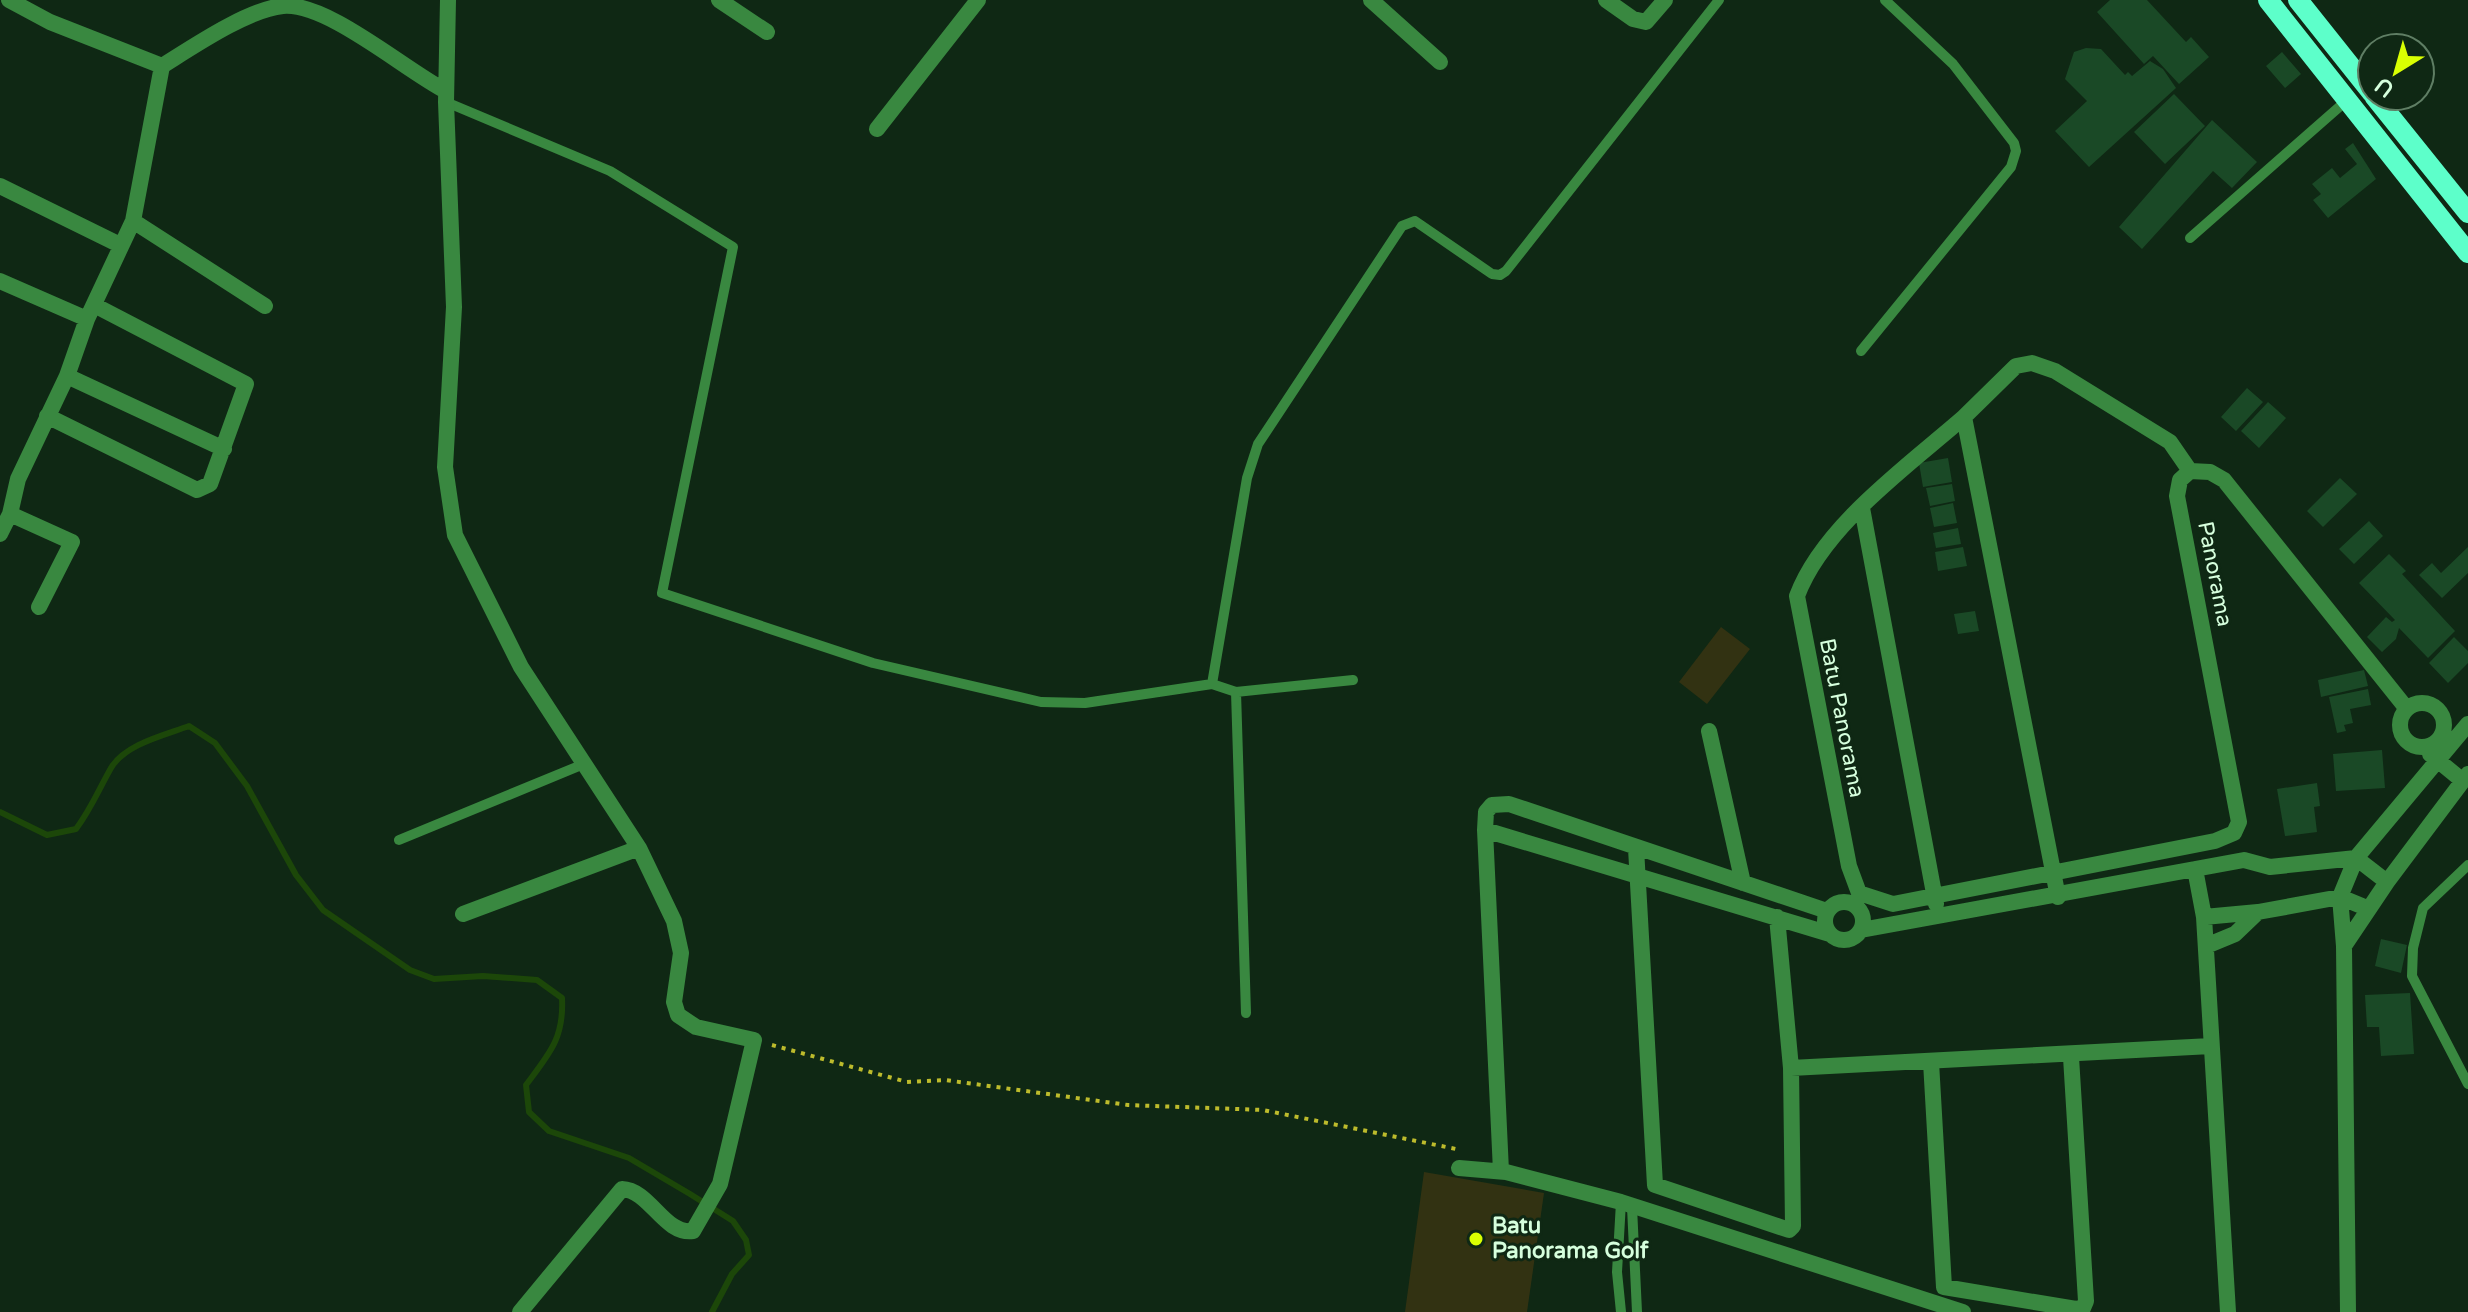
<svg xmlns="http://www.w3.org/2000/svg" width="2468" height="1312" viewBox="0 0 2468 1312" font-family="'Varela Round',sans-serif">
<rect width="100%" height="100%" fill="#0f2814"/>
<path fill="#323212" d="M1721,627L1750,649L1707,704L1679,682Z
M1424,1172L1544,1193L1527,1312H1405Z"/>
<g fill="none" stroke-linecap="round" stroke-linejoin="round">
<path stroke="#1c4709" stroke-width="6" d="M0,812L47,835L76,829C91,809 99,789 111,768C125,744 165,735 189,726L215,743L247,786L296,875L323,910L410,970L434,979L483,976L537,980L562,998C564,1038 550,1053 526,1085L529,1112L549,1131L629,1158L690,1194L733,1221L746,1240L749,1255L732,1274L712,1312"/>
</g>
<path fill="#1a4926" d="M2110,0H2147L2186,42L2191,37L2209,57L2179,84L2153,56L2144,64L2097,12Z
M2086,48L2101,49L2125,75L2128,72L2132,76L2150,61L2163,69L2176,88L2089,167L2055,131L2087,101L2065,79L2074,52Z
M2282,52L2301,74L2285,88L2266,66Z
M2174,94L2205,126L2165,164L2134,132Z
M2212,120L2257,162L2232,188L2213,171L2142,249L2119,227Z
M2353,143L2376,179L2328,218L2313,200L2321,194L2312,184L2332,168L2340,178L2357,164L2345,149Z
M2247,388L2263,402L2236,431L2221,417Z
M2268,402L2286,418L2259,448L2241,431Z
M1948,458L1952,482L1923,487L1919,463Z
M2340,478L2357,494L2323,527L2307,511Z
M1952,484L1955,501L1930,506L1926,488Z
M1953,503L1957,523L1934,527L1930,508Z
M2369,521L2383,536L2354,564L2339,549Z
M1958,528L1961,544L1936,548L1933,533Z
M1963,547L1967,566L1938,571L1935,552Z
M2468,547V573L2442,598L2419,575L2432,563L2441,573Z
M2389,554L2406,571L2402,574L2455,631L2428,658L2399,628L2396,639L2382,652L2367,637L2386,617L2392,622L2395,620L2359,583Z
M1975,611L1979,631L1958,634L1954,614Z
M2454,637L2468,651V663L2448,683L2429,663Z
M2364,670L2368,686L2321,697L2318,680Z
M2368,689L2371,705L2350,709L2353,723L2344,725L2346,731L2337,733L2329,697Z
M2382,750L2385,788L2336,791L2333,754Z
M2317,783L2320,806L2314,807L2317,832L2285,836L2277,789Z
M2381,939L2407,945L2401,973L2375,966Z
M2410,993L2414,1054L2381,1056L2379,1027H2367L2365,995Z"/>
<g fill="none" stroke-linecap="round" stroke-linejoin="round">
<path stroke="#bdbb2c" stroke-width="4" stroke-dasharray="4 6" stroke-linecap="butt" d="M772,1045L907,1082L945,1080L1128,1105L1263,1110L1456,1149"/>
<path stroke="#398840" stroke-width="10" d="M446,102L610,171L733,247L662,593L873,663L1041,702L1085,703L1212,684L1236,692L1353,680
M2190,238L2346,101
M1861,351L2011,167L2016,151L2014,143L1953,64L1885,0
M1212,684L1247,478L1258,444L1402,226L1415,221L1492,274L1500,275L1506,271L1719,0
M1236,692L1246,1013
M399,840L584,764
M2468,865L2423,908L2413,948L2412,976L2468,1084
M1621,1202L1617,1272L1621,1312
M1632,1207L1637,1312"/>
<path stroke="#398840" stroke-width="16" d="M9,0L50,22L162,66
M448,0L446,102L454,307L445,467L455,535L521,667L639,848L674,921L681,953L674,1002L678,1015L696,1027L754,1040L720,1184L693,1231C664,1235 650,1190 622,1189L520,1312
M719,0L767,32
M1371,0L1440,62
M1606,0L1633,19L1646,22L1665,0
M877,129L978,0
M0,186L120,245
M133,221L265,306
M0,281L87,319
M67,376L224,449
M47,416L197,490L210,484L246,384L96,306
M1964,417C1908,466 1823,526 1797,596L1849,866L1859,893L1893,904L2215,841L2234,833L2239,822L2177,496L2180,480L2190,471L2210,472L2224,480L2407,709
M1862,508L1936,904
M0,534L10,514
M39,607L72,542L10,514L18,479L67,376L87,319L133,221L162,66C191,48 248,9 283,6C327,2 405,70 446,91
M2400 725a22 22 0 1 1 44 0a22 22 0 1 1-44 0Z
M1709,731L1743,883
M2430,754L2463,781
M1485,830L1830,934
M1636,848L1655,1185L1789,1230L1793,1226L1791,1068L1777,917
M2195,869L2244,860L2270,867L2356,858L2387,882
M2058,897L1964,417L2016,366L2032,363L2055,371L2170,442L2190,471
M1825 921a19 19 0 1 1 38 0a19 19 0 1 1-38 0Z
M463,914L639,848
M2204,917L2258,912L2340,897L2369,909
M1861,930L2195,869L2204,917L2228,1312
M2206,946L2235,934L2258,912
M2344,946L2387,882L2468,774
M1931,1062L1944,1287L2076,1309L2083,1308L2086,1301L2071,1057
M1791,1068L2211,1046
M1459,1168L1506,1172L1621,1202L1963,1312
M1501,1171L1485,830L1486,812L1492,805L1509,804L1827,911
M2348,1312L2344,946L2340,897L2356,858L2468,724"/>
<path stroke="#5dffca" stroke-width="20" d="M2268,0L2468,253
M2298,0L2372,93
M2374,96L2468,213"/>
</g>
<circle fill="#d9ff02" stroke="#0f2814" stroke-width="3" cx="1476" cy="1239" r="8"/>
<g text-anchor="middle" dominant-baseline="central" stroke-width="6" stroke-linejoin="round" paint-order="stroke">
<g font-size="22" fill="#d6ffdd" stroke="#0f2814">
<text transform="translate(2215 574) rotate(79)">Panorama</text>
<text transform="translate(1842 718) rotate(79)">Batu Panorama</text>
</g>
<g font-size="22" font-weight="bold" fill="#d6ffdd" stroke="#0f2814" text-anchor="start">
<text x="1492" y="1226">Batu<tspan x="1492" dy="25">Panorama Golf</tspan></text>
</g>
</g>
<g transform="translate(2396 72) rotate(217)"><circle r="38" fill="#0f2814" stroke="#5f7e64" stroke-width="2"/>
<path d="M0-6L14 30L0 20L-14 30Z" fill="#d9ff02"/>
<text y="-12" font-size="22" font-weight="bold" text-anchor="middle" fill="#d6ffdd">U</text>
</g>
</svg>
